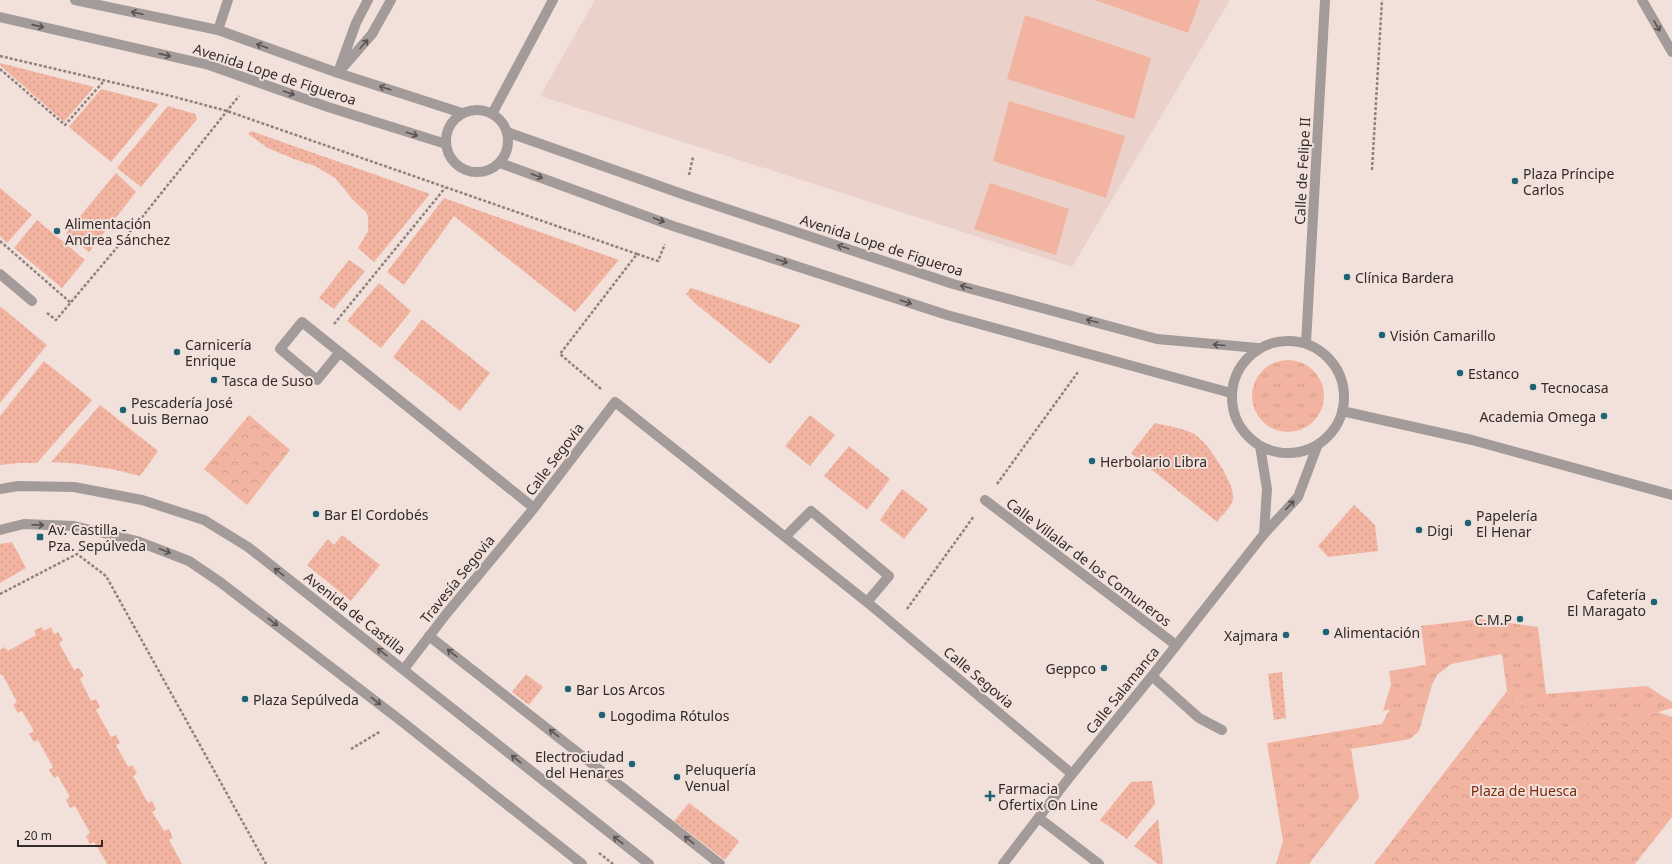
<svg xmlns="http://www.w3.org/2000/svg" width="1672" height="864" viewBox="0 0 1672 864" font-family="'Noto Sans',sans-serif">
<defs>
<pattern id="grass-tufts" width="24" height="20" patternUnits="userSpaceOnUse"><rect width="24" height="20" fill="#f2b3a0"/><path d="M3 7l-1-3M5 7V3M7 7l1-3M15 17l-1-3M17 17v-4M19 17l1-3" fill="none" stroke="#d09a8a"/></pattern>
<pattern id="park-crowns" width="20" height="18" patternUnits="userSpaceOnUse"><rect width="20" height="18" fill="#f2b3a0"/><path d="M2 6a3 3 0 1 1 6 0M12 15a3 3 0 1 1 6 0" fill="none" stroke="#d09a8a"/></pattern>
<pattern id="garden-dots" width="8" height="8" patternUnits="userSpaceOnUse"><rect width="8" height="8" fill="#f2b3a0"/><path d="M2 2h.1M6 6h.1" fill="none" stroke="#d09a8a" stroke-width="1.8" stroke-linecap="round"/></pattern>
</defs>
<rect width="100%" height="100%" fill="#f2e1db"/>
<path fill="#ead2ca" d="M595,0H1230L1072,267L540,96Z"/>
<path fill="url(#grass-tufts)" d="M1252 396a36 36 0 1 1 72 0a36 36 0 1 1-72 0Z
M1480,619L1538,627L1546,694L1647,686L1672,702V708L1658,712L1565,728L1515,700L1507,691L1502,654L1451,664L1437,675L1432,685L1419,731L1410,739L1351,749L1359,798L1309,864H1276L1283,841L1267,743L1382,724L1390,709L1383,711L1391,685L1389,671L1426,665L1421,626Z"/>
<path fill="url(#park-crowns)" d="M249,415L290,450L247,505L204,469Z
M1507,691L1515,700L1565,728L1658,712L1672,717V817L1635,864H1374Z"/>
<path fill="url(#garden-dots)" d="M0,63L94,87L64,122L0,65Z
M101,89L159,104L111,162L69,127Z
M168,106L195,114L197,119L141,187L117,168Z
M251,131L430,194L374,262L358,248L368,231V217L366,212L353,200L335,178L315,166L294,159L268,148L248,134Z
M116,173L136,192L89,252L66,233Z
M0,188L32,215L7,243L0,236Z
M444,198L619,260L575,312L454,216L404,285L387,272Z
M37,220L85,260L62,288L14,248Z
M349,260L365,271L334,309L319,298Z
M379,283L411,311L381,348L347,321Z
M691,288L801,325L770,364L696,304L686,294Z
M1,307L47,345L0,403V308Z
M422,319L490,373L460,411L393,357Z
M44,361L92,400L37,463H19L0,465V416Z
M100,405L158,451L140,476C110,468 82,463 51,462Z
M810,415L835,435L810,466L785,446Z
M1155,423C1167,426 1184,428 1194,434C1207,441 1236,485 1233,499C1231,508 1222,515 1217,522L1131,453Z
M849,446L890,479L867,510L824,476Z
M902,489L928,509L904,539L880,520Z
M1354,505L1375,525L1378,551L1328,557L1318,546Z
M342,535L380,565L351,601L307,565L328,539L334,545Z
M12,542L26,568L0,583V544Z
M41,627L44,631L51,627L54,634L58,632L63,640L59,643L74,670L79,668L84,676L80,679L91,701L96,699L100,707L96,710L111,737L116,735L120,743L116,745L128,767L132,765L137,773L133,776L148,803L152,801L156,809L152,812L164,831L169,829L173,838L169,840L182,864H105L107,863L94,842L90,844L86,836L90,833L75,806L70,808L66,800L70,797L58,776L54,778L49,770L53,767L38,740L34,742L29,734L34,731L22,711L18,713L13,705L17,702L2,674L0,675V650L5,647L8,651L36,635L34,631Z
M1282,672L1286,718L1274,720L1268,674Z
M526,674L543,687L529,705L512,692Z
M1152,781L1155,804L1127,839L1100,820L1131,782Z
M689,803L739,841L725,860L674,821Z
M1158,819L1163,864H1158L1134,846Z"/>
<path fill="#f2b3a0" d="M1095,0H1200L1188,33Z
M1025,15L1151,58L1134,119L1007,79Z
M1009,101L1125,136L1106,198L993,161Z
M990,183L1069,209L1056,255L974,229Z"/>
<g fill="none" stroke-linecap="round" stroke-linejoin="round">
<path stroke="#8d827e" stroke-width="2.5" stroke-dasharray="3 2" stroke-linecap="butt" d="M0,56L171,96L227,111L637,254
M0,69L65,125L104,81
M1372,170L1382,0
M689,175L693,157
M0,241L71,303
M47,313L56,320L135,226L239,96
M334,324L445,188
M601,389L560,354L637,254L658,261L665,244
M997,484L1078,372
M0,594L77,554L106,576L266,864
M907,609L974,516
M351,749L381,731
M599,853L613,864"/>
<path stroke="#a39b99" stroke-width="10" d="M1642,0L1672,52
M429,636L720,864
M1152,676L1199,718L1222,730"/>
<path stroke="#a39b99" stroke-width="10" d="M985,500L1176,645
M867,602L1072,774"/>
<path stroke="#a39b99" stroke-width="10" d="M75,0L218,30L338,73L462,113
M0,17L209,65L328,107L446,144
M218,30L228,0
M340,67L356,23L368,0
M338,73L372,34L391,0
M446 141a31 31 0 1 1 62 0a31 31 0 1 1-62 0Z
M492,114L553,0
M507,132L685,195L953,284L1157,339L1258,348
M500,163L673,226L947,315L1231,393
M0,274L32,301
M1232 397a56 56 0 1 1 112 0a56 56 0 1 1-112 0Z
M1306,343L1325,0
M340,352L317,380L280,349L302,322L534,508
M1342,411L1472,440L1672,495
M1260,446L1267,489L1264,534
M0,489L18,486L74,487L142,500L204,520L248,547L649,864
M0,530L24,524L74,526L137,541L189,561L220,582L400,720L582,864
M404,669L447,613L534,508L615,402L867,602L889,576L811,511L785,537
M1039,818L1099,864
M1003,864L1072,774L1152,676L1264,534L1298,497L1318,444"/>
</g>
<defs><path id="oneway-shaft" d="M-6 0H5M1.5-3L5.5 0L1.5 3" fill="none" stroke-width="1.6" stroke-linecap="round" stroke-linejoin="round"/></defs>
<g stroke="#595250">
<use href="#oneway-shaft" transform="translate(137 13) rotate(-168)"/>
<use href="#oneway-shaft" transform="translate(38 26) rotate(13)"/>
<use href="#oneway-shaft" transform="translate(1657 26) rotate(60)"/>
<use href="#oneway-shaft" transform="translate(364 44) rotate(-48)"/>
<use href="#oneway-shaft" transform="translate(262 46) rotate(-160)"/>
<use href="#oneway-shaft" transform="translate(165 55) rotate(13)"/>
<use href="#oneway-shaft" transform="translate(385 88) rotate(-162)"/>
<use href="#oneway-shaft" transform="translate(289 93) rotate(19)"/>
<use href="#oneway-shaft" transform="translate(412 134) rotate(18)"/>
<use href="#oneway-shaft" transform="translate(537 176) rotate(20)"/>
<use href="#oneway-shaft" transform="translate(659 220) rotate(20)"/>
<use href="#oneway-shaft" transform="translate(843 247) rotate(-162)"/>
<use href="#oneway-shaft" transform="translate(782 261) rotate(18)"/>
<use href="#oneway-shaft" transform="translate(966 287) rotate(-165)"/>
<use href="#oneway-shaft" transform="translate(906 302) rotate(18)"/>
<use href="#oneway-shaft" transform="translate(1092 321) rotate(-165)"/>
<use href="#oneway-shaft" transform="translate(1219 345) rotate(-175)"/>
<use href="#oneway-shaft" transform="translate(1290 505) rotate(-47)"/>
<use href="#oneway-shaft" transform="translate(38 525) rotate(2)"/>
<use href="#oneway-shaft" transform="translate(165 551) rotate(21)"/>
<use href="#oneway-shaft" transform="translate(279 572) rotate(-142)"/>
<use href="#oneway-shaft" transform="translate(273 622) rotate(38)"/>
<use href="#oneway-shaft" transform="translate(382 652) rotate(-142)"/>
<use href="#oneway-shaft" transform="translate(452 653) rotate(-142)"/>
<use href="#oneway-shaft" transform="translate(376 701) rotate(38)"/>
<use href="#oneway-shaft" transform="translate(554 733) rotate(-142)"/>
<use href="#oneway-shaft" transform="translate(516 759) rotate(-142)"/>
<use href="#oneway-shaft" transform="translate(618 840) rotate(-142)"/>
<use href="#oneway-shaft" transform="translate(689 840) rotate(-142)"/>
</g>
<g fill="#1e6374" stroke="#f2e1db" stroke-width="1.5">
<circle cx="1515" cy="181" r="4"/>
<circle cx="57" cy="231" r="4"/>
<circle cx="1347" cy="277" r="4"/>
<circle cx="1382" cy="335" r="4"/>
<circle cx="177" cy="352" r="4"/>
<circle cx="1460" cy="373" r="4"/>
<circle cx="214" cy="380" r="4"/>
<circle cx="1533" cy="387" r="4"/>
<circle cx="123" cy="410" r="4"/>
<circle cx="1604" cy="416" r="4"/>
<circle cx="1092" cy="461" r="4"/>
<circle cx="316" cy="514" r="4"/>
<circle cx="1468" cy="523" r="4"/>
<circle cx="1419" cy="530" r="4"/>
<rect x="36" y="533" width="8" height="8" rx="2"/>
<circle cx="1654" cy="602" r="4"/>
<circle cx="1520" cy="619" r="4"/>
<circle cx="1326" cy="632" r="4"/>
<circle cx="1286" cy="635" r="4"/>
<circle cx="1104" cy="668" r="4"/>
<circle cx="568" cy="689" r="4"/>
<circle cx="245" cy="699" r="4"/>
<circle cx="602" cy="715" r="4"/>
<circle cx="632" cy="764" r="4"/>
<circle cx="677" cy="777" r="4"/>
<path d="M988 790h4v4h4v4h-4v4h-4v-4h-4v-4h4z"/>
</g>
<g text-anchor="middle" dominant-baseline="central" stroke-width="4" stroke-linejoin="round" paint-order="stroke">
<g font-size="14" fill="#312b29" stroke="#f2e1db">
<text transform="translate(275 74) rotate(18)">Avenida Lope de Figueroa</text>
<text transform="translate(1302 171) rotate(-87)">Calle de Felipe II</text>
<text transform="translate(882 245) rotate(18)">Avenida Lope de Figueroa</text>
<text transform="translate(554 459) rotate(-53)">Calle Segovia</text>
<text transform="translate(1089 562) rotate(37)">Calle Villalar de los Comuneros</text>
<text transform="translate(457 579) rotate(-51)">Travesía Segovia</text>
<text transform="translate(355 613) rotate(38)">Avenida de Castilla</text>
<text transform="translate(979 677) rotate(40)">Calle Segovia</text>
<text transform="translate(1122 690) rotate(-51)">Calle Salamanca</text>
</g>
<g font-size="14" fill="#312b29" stroke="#f2e1db" text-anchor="start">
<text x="1523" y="173">Plaza Príncipe<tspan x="1523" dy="16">Carlos</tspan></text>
<text x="65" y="223">Alimentación<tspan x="65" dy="16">Andrea Sánchez</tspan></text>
<text x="1355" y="277">Clínica Bardera</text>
<text x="1390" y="335">Visión Camarillo</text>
<text x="185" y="344">Carnicería<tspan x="185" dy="16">Enrique</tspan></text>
<text x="1468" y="373">Estanco</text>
<text x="222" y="380">Tasca de Suso</text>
<text x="1541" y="387">Tecnocasa</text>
<text x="131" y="402">Pescadería José<tspan x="131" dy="16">Luis Bernao</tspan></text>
<text x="1596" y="416" text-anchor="end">Academia Omega</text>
<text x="1100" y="461">Herbolario Libra</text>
<text x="324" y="514">Bar El Cordobés</text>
<text x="1476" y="515">Papelería<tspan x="1476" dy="16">El Henar</tspan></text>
<text x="48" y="529">Av. Castilla -<tspan x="48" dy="16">Pza. Sepúlveda</tspan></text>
<text x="1427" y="530">Digi</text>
<text x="1646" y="594" text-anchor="end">Cafetería<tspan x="1646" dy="16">El Maragato</tspan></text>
<text x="1512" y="619" text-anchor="end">C.M.P</text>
<text x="1334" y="632">Alimentación</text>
<text x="1278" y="635" text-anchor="end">Xajmara</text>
<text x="1096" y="668" text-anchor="end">Geppco</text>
<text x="576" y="689">Bar Los Arcos</text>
<text x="253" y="699">Plaza Sepúlveda</text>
<text x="610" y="715">Logodima Rótulos</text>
<text x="624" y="756" text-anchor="end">Electrociudad<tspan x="624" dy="16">del Henares</tspan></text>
<text x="685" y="769">Peluquería<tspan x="685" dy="16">Venual</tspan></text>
<text x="998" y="788">Farmacia<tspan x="998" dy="16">Ofertix On Line</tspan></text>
</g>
<g font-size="14" fill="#7a290e" stroke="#f2e1db">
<text x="1524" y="790">Plaza de Huesca</text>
</g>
</g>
<path d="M18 840v6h84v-6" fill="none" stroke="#312b29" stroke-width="2"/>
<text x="24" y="840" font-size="12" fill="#312b29" stroke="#f2e1db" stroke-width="3" paint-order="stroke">20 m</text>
</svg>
